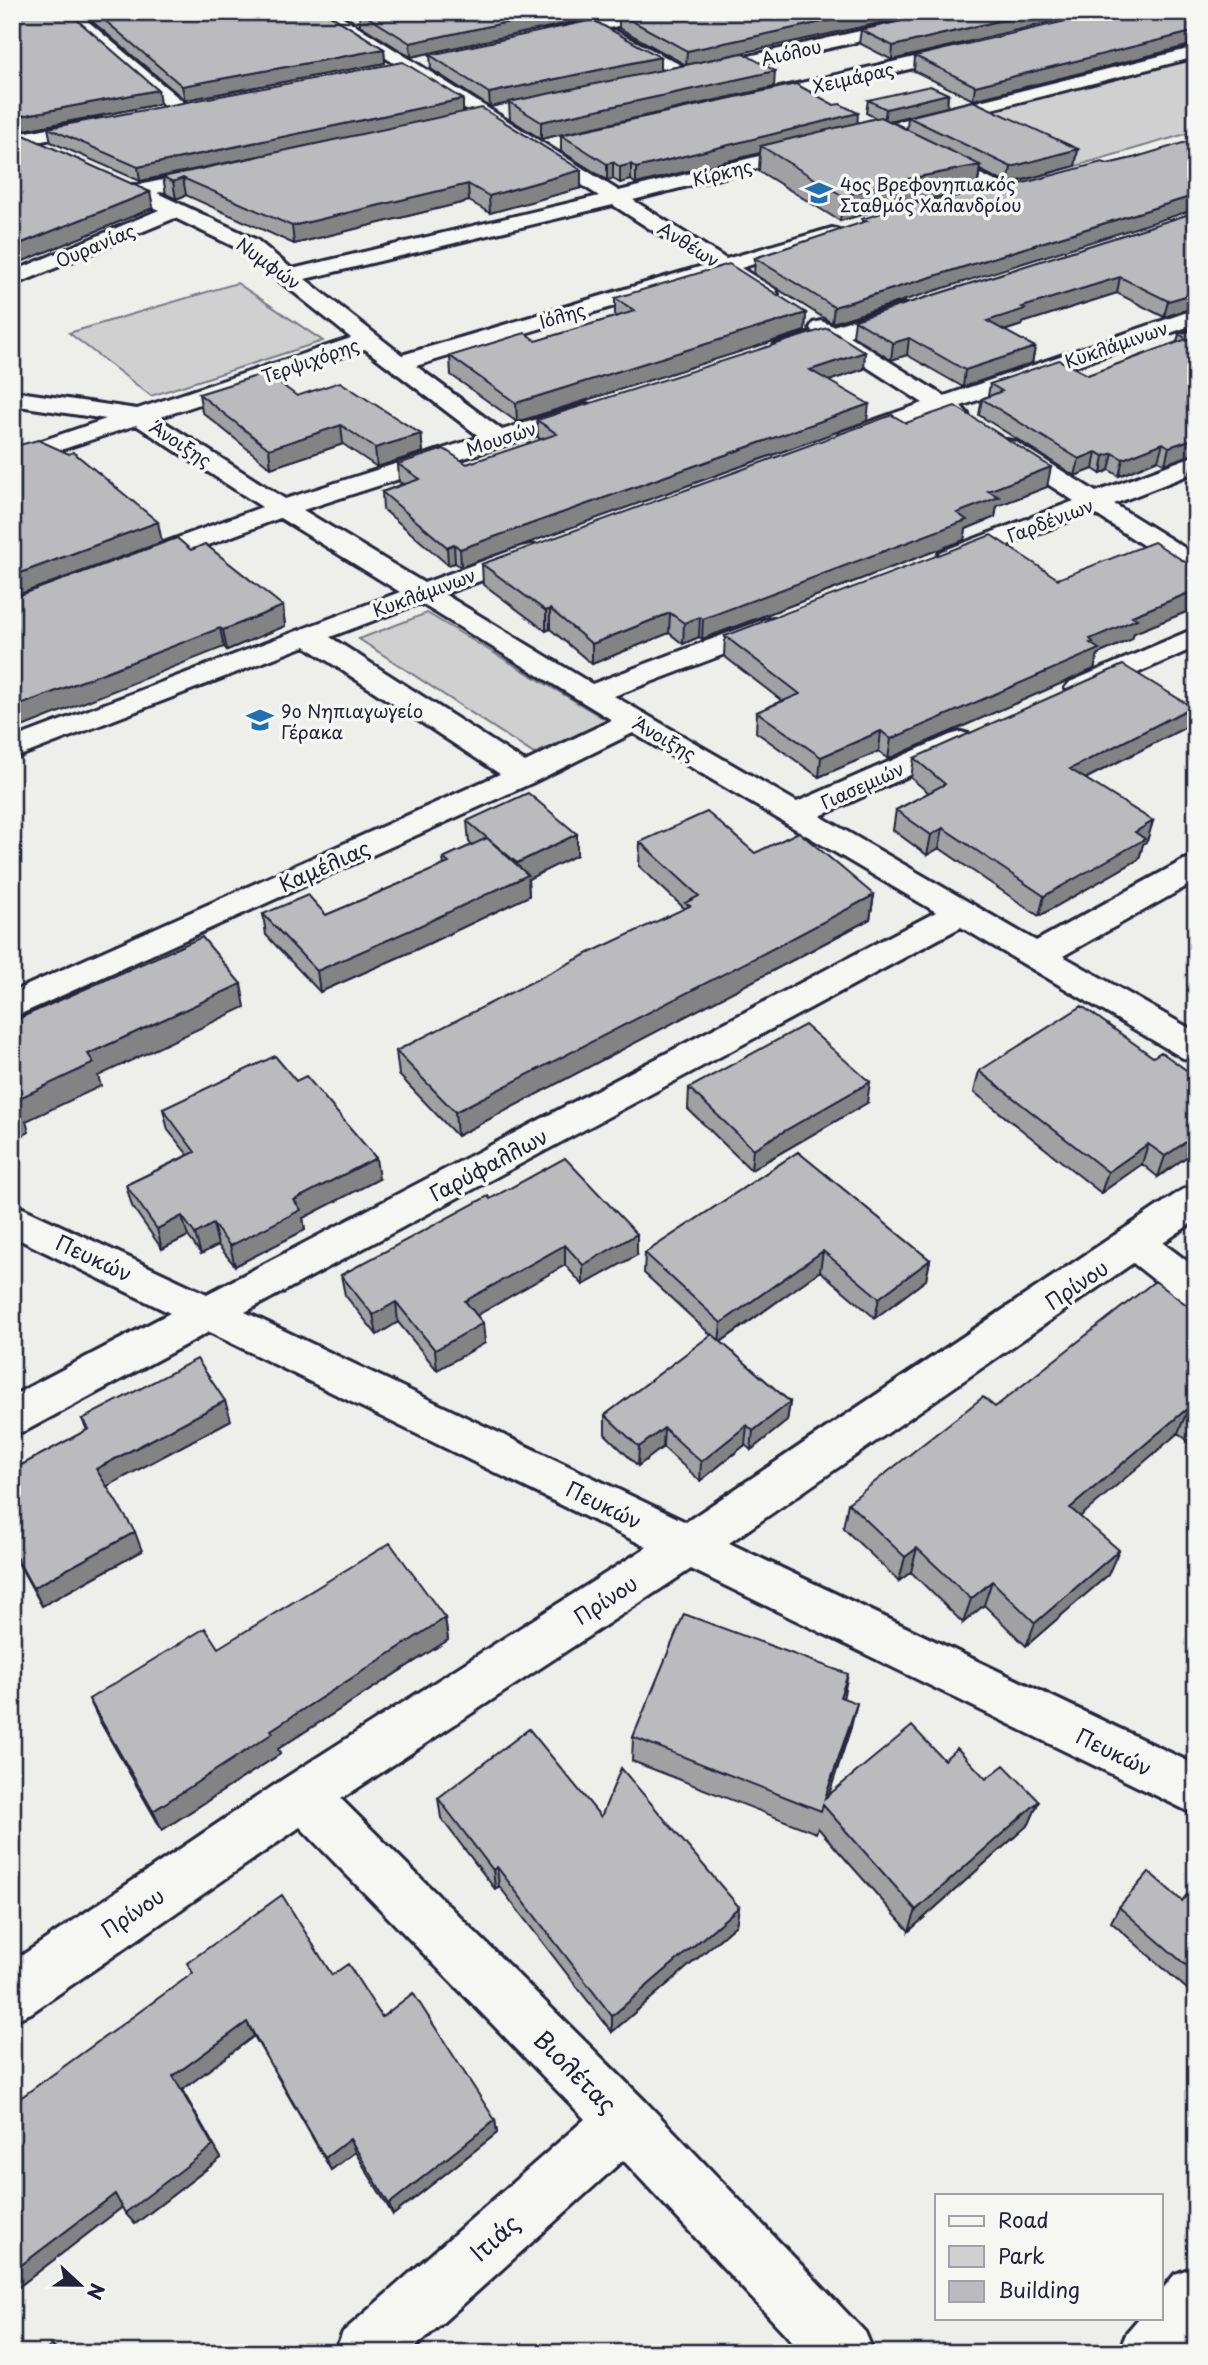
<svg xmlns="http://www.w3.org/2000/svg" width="1208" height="2365" viewBox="0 0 1208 2365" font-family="'Playpen Sans',sans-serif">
<rect width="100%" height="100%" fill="#eeeeeb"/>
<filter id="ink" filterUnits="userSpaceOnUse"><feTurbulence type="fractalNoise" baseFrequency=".0143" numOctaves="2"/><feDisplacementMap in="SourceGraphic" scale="14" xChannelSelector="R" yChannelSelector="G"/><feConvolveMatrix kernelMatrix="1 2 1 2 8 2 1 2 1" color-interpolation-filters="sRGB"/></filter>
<g filter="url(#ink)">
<path fill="#d0d0d1" stroke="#797986" stroke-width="2" d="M1196,54V131L1014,184L902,128Z
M237,283L323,341L151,396L69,333Z
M427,613L608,721L534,754L359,639Z"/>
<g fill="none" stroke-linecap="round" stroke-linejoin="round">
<g stroke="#22223b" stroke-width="6">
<path id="minor" d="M59,12H77L187,105L189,109L187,113H173Z
M315,12H335L619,191L1196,47V57L633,200L726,259L832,228L839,230L843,234L839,238L741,268L775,289L778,294L775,299H759L721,274L416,366L502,430L586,404L595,406L598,411L595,416L303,510L424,583L521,547L531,545L541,547L544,553L541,559L444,594L592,684L763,620L773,618L783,620L787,626L783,632L614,696L797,802L950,735L961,732L972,735L976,741L972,747L820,816L1036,941L1184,860L1196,857V881L1063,956L1196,1032V1062L1183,1058L961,927L245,1312L686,1522L1182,1190L1196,1185V1220L1163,1243L1196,1268V1307L1182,1302L1133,1263L729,1543L1196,1765V1815L691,1569L341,1799L645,2101L865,2332L874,2353H803L623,2160L409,2353H334L343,2332L585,2119L300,1827L31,2013L12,2021V1962L285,1778L647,1547L209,1332L27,1430L12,1435V1396L170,1313L12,1236V1203L207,1294L936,912L633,733L534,782L12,1018V992L500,774L305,646L12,759V739L400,592L280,518L145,569L135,571L125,569L121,563L125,557L262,507L136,425L12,466V451L106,419L12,405V391L137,409L351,338L241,250L175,218L12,286V272L159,210L125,193L122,189L125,185H139L214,169L221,171L224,175L221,179L157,193L257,240L292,269L599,196ZM613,205L706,265L402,355L305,279ZM365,349L480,437L285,499L158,418ZM420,603L612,720L525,762L330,637Z
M633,12H665L663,16L550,41L541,36L544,32Z
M945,12H977L969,17L704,76L695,71L704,66Z
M614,30L692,71L695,75L686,80L680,79L608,39L605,35L608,31Z
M967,45L976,50L973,54L753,106L744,100L753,94Z
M100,118L109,124L107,128L12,147V135Z
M933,151L1013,190L1016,194L1013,198H999L926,161L923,157L926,153Z
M903,304L911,306L914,311L911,316L849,336L944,396L1196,309V324L961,406L968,414L965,419L956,421L939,414L859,442L850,444L841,442L838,437L841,432L923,403L828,342L783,356L775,354L771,349L775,344L813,332L810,328L813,323L821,321L833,326Z
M1007,440L1016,442L1096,492L1196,455V472L1114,504L1196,555V575L1186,573L1092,512L960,564L950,566L940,564L937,558L940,552L1074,501L998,452L995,447L998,442Z
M1196,628V647L1090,694L1080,697L1070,694L1065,688L1070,682Z
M1196,2266V2342L1187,2353H1118L1127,2332L1139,2318H1161V2291L1175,2274Z"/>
</g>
<use href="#minor" fill="#f6f6f2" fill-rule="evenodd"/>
</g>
<path fill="#a1a1a4" stroke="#22223b" stroke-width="2" d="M12,12L160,104L24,130H14L12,128Z
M81,12H325L384,49L385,63L185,100Z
M359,12H619L411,57L360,25Z
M942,12H1092L892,60L859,43L861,30Z
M1186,12H1196V16Z
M619,14L744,53L774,87L541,139L510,119L509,103L490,107L431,69L430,55L660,57V70L686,65L619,28Z
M1196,16V45L973,100L914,71L915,56Z
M948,94L947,107L890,121L907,129L908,117L1078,149L1075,166L1008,184L980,170L977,190L895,205L840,221L759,171L760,153L636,184L631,180L620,183L613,179L607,180L561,151V135L857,123L876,118L866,113L868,100Z
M463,112L581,188L490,213L469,201L294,244L186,195L176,199L166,194L163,177L264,155L140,181L51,142L48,128Z
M12,137L150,192L153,208L16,264L12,262Z
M1133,158L832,323L754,274L755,258L862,223V219L1009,187Z
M1196,212L1164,317L1117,293L1022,323V325L1004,331L1035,347L1032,363L963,387L907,355L891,360L853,336L855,320Z
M615,298L806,313L805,331L517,422L451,375L450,356L536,341L615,317Z
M1196,312V453L1165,464L1158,460L1119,476L1109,470L1101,474L1093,469L1075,476L979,415L982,399L988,396L990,384L1088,375L1177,342L1179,334L1190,330L1188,329L1192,313Z
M864,369L828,381L867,421L461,567L455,563L448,565L383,509L382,492L403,484L399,482L398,464H467L541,440L538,437L537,420Z
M199,394L297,396L421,434L423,452L377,467L343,444L271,468L202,412Z
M906,423L1047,487L997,506L995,517L966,529L964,540L702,639L699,637L683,644L669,633L592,664L550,629L546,631L483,584L482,564Z
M1196,459V481L1189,477L1193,460Z
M191,550L283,606L285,626L227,650L224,647Z
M1196,569V608L1134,633L1132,639L1098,654L1094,669L888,759L879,751L819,777L756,732L757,712L782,701L724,656L725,636L1058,579Z
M1192,707L1186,727L1085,779L1153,821L1147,841L1143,844L1139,859L1039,916L939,848L927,855L893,830L896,810L929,793L911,778L914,758Z
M467,821L577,834V855L528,879L529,896L415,950L320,992L266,935L263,914L326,915L444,865L443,858L472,845L469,842Z
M640,842L755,853L874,895L870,919L774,970L457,1136L399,1075L396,1051L685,909L639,866Z
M1153,1057L1196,1077V1150L1158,1177L1142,1164L1101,1193L974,1092L979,1071Z
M689,1088L867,1103L751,1170L688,1109Z
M163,1109L379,1179L303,1218L305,1230L235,1266L218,1245L201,1254L188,1236L162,1249L132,1206L126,1185L188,1155L168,1130Z
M798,1152L930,1260L926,1280L875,1318L820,1271L721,1342L790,1402L787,1421L751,1450L745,1445L700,1481L663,1447L638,1466L605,1434V1415L711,1335L644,1273L645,1253Z
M490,1199L637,1255L583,1285L565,1265L477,1315L485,1343L437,1370L398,1322L377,1335L345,1295L341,1275Z
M1196,1312V1447L1178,1433L1080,1516L1108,1575L1026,1646L984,1605L963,1623L911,1572L899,1581L843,1528L848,1503L995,1407Z
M82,1419L231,1420L107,1486L142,1551L42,1606L12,1552V1470L87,1430Z
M445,1618L448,1640L278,1749L280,1754L162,1830L99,1720L89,1699L218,1648Z
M843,1698L851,1727L828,1795L944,1760L986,1779L1039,1801L1029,1824L909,1931L818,1828L816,1833L632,1761L633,1737Z
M438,1798L601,1817L739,1907L736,1925L612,2032L499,1886L495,1889L441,1818Z
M1196,1884V1997L1111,1922L1119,1907L1182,1901Z
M332,1975L382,2017L495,2120L497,2133L393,2215L355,2152L331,2170L254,2036L182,2090L221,2158L135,2224L122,2207L12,2292V2104Z"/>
<path fill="#838386" stroke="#22223b" stroke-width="2" d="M556,12H619L411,57L410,43Z
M868,12H930L686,65L687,51Z
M1036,12H1092L892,60L893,46Z
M1196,31L1195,44L973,100L975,86Z
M384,49L385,63L185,100L182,86Z
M660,57V71L490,107L489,93Z
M775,71L774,87L541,139V122Z
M158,90L160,104L24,130L21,116Z
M948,94L947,107L884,122L886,109Z
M463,99V113L140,181L138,167Z
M858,113L857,129L761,146L760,153L636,184V168Z
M1078,149L1075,166L1008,184L1011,167Z
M613,162V179L607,180V164Z
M631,164V180L620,183V167Z
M980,165L977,190L895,205L840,221L843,196L897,181Z
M581,170V188L490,213L489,196Z
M183,178L186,195L176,199L173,182Z
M468,184L469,201L294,244L292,226Z
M150,192L153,208L16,264L12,247Z
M1196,195V209L832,323L834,307Z
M1120,277L1117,293L1022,323V325L984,337L987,321L1022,307Z
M1196,293V307L1164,317L1168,301Z
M806,313L805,331L517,422L516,403Z
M909,338L907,355L891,360L893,343Z
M1035,347L1032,363L963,387L965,370Z
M865,352L864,369L808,388L810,370Z
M869,404L867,421L461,567L460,549Z
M341,425L343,444L271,468L269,449Z
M12,431L16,447L12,449Z
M421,434L423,452L377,467L375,448Z
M1196,438V453L1165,464L1169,447Z
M1163,443L1158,460L1119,476L1123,459Z
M1096,452L1093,469L1075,476L1079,459Z
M1113,453L1109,470L1101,474L1104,456Z
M1051,467L1047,487L997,506L995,517L966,529L964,540L702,639L703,619L957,513L988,491Z
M158,522L162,542L12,597V576Z
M454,544L455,563L448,565L447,547Z
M1196,590V608L1134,633L1132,639L1098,654L1094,669L888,759L891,739L1090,639L1132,616Z
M283,606L285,626L227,650L223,630Z
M550,609V629L546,631V611Z
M670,613L669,633L592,664V644Z
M700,617L699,637L683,644L684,623Z
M220,628L224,647L12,731V708Z
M1192,707L1186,727L1065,789L1070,769Z
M881,731L879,751L819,777L821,757Z
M1153,821L1147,841L1143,844L1139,859L1039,916L1044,896L1135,832Z
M943,828L939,848L927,855L931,835Z
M577,834V855L528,879L529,896L415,950L320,992L317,971L518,880L517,863Z
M874,895L870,919L774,970L457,1136L455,1112Z
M241,984L245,1007L98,1076L101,1086L26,1121L29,1132L12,1142L13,1101L88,1054Z
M870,1082L867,1103L751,1170L753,1149Z
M1196,1135V1150L1158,1177L1165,1156Z
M1148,1144L1142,1164L1101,1193L1108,1172Z
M376,1158L379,1179L303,1218L305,1230L235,1266L230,1246L294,1200Z
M182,1216L188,1236L162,1249L157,1229Z
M213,1224L218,1245L201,1254L195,1234Z
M637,1234V1255L583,1285V1265Z
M565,1245V1265L467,1321L465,1301Z
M823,1251L820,1271L719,1343L721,1323Z
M930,1260L926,1280L875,1318L879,1298Z
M396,1302L398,1322L377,1335L373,1315Z
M483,1323L485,1343L437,1370L435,1350Z
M225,1401L231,1420L104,1488L96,1469Z
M790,1402L787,1421L751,1450L753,1431Z
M1189,1407L1178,1433L1061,1533L1070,1508Z
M747,1425L745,1445L700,1481L701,1462Z
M664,1428L663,1447L638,1466L639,1447Z
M135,1532L142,1551L42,1606L33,1588Z
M917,1548L911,1572L899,1581L905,1557Z
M1119,1550L1108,1575L1026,1646L1035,1623Z
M992,1581L984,1605L963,1623L971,1599Z
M445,1618L448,1640L278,1749L280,1754L162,1830L153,1811L271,1730Z
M848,1674L843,1699L840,1697Z
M857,1703L851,1727L825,1807V1798Z
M1039,1801L1029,1824L909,1931L916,1910Z
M497,1867L499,1886L495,1889L493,1870Z
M739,1907L736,1925L612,2032V2016Z
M247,2022L254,2036L182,2090L221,2158L135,2224L125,2213L173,2076Z
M495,2120L497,2133L393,2215L389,2204Z
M350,2139L355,2152L331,2170L325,2158Z
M115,2194L125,2205L12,2292V2272Z
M52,2345L62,2353H56Z"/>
<path fill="#bbbbbf" stroke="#22223b" stroke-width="2" d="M12,12H68L158,90L21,116L12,115Z
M95,12H325L384,49L182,86Z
M360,12H556L410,43Z
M629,12H868L687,51L619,14Z
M942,12H1036L893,46L861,30Z
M1104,12H1182L1196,16V31L975,86L915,56Z
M593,20L660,57L489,93L430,55Z
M743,53L775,71L541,122L509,102Z
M403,62L463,99L138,167L48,128Z
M796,84L834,105L840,104L858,113L636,168L631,164L620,167L613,162L607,164L561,135Z
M930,86L948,94L886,109L868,100Z
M973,101L1078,149L1011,167L908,117Z
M482,108L581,170L489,196L468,184L292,226L183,178L173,182L163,177Z
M881,117L980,165L897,181L843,196L761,146Z
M24,135L150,192L12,247V137Z
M1196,139V195L834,307L755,258L867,221L862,219L907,205L1009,187L1102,162L1108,164L1133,158Z
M1196,212V293L1168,301L1120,277L1022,307L1025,309L987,321L1035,347L965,370L909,338L893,343L855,320Z
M729,264L806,313L516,403L450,356L525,333L536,341L635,311L615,298Z
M827,328L865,352L810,370L869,404L460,549L454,544L447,547L382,492L420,479L398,464L444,449L467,464L557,434L537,420Z
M1196,329V438L1169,447L1163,443L1123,459L1113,453L1104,456L1096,452L1079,459L982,399L1002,391L990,384L1059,360L1088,375L1187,339L1179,334Z
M266,373L297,396L340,382L421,434L375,448L341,425L269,449L199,394Z
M955,406L1051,467L988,491L999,497L957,513L967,520L703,619L700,617L684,623L670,613L592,644L550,609L546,611L482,564L892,415L906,423Z
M38,440L69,454L73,452L158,522L12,576V447Z
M991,535L1058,579L1154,542L1196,569V590L1132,616L1137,619L1090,639L1093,642L1090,643L1099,649L891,739L881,731L821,757L757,712L800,694L725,636Z
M177,538L191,550L205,544L283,606L223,630L220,628L12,708V598Z
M1123,665L1192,707L1070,769L1153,821L1135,832L1145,839L1044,896L943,828L931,835L896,810L945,784L914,758Z
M528,793L577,834L517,863L467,821Z
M707,812L755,853L799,832L874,895L776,947L455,1112L396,1051L589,953L690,906L685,903L699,896L640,842Z
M487,838L528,875L413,929L317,971L263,914L308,895L326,915L449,863L443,858Z
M202,937L241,984L88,1054L94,1063L13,1101L21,1109L12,1115V1020L13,1021Z
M1082,1006L1153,1057L1161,1052L1196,1077V1135L1165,1156L1148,1144L1108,1172L979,1071Z
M805,1025L870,1082L753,1149L689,1088Z
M275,1056L296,1081L306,1076L376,1158L294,1200L301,1210L230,1246L213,1224L195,1234L182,1216L157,1229L126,1185L195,1152L163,1109Z
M798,1152L930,1260L879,1298L823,1251L721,1323L645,1253Z
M565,1158L637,1234L583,1265L565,1245L465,1301L483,1323L435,1350L396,1302L373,1315L341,1275L488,1196L490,1199Z
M1155,1281L1196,1312V1412L1189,1407L1070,1508L1119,1550L1035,1623L992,1581L971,1599L917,1548L905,1557L848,1503L983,1397L995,1407Z
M712,1334L790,1402L753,1431L747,1425L701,1462L664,1428L639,1447L605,1415Z
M197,1359L225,1401L96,1469L135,1532L33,1588L12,1550V1470L89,1429L82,1419Z
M390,1543L445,1618L271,1730L273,1733L153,1811L89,1699L205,1628L218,1648Z
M684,1614L848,1674L840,1697L857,1703L825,1798L912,1726L944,1760L957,1748L986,1779L1004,1765L1039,1801L916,1910L823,1805L821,1811L633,1737Z
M529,1729L601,1817L621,1768L739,1907L612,2016L497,1867L493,1870L438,1798Z
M1149,1872L1182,1901L1196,1884V1974L1119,1907Z
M282,1895L332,1975L348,1964L382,2017L413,1993L495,2120L389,2204L350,2139L325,2158L247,2022L173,2076L213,2146L125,2213L115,2194L12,2272V2104L193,1973L187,1963Z
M52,2345L56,2353H43Z"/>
</g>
<defs>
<g id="school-bare" transform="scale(2.1)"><path d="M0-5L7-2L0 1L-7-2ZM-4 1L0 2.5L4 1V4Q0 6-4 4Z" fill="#1f6fb2" stroke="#f6f6f2" stroke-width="2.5" paint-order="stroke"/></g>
</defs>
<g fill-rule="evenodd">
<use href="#school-bare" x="819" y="193"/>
<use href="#school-bare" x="260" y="720"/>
</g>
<g text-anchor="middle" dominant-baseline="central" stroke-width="7" stroke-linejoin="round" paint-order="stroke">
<g font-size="18" fill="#22223b" stroke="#f6f6f2">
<text transform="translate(791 52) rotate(-13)">Αιόλου</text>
<text transform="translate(853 77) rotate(-13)">Χειμάρας</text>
<text transform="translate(722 172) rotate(-14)">Κίρκης</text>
<text transform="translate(689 244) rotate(32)">Ανθέων</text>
<text transform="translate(95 245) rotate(-23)">Ουρανίας</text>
<text transform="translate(269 263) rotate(36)">Νυμφών</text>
<text transform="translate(562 315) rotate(-17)">Ιόλης</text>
<text transform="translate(1116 344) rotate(-19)">Κυκλάμινων</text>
<text transform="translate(310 360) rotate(-19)">Τερψιχόρης</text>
<text transform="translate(501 438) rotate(-18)">Μουσών</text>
<text transform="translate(181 443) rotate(33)">Άνοιξης</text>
<text transform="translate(1050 520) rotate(-21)">Γαρδένιων</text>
<text transform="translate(424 592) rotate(-20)">Κυκλάμινων</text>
<text transform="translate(665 738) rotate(30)">Άνοιξης</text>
<text transform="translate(862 785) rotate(-24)">Γιασεμιών</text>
</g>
<g font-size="18" fill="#22223b" stroke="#f6f6f2" text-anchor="start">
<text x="840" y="183">4ος Βρεφονηπιακός<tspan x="840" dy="21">Σταθμός Χαλανδρίου</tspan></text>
<text x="281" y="710">9ο Νηπιαγωγείο<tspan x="281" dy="21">Γέρακα</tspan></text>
</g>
<g font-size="21" fill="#22223b" stroke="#f6f6f2">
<text transform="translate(324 865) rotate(-24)">Καμέλιας</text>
<text transform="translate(488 1164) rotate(-28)">Γαρύφαλλων</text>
<text transform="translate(94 1257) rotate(25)">Πευκών</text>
<text transform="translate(1076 1284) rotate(-34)">Πρίνου</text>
<text transform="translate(604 1504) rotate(26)">Πευκών</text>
<text transform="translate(605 1599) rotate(-33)">Πρίνου</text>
<text transform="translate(1114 1751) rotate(26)">Πευκών</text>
<text transform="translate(132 1912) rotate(-34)">Πρίνου</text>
</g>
<g font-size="24" fill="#22223b" stroke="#f6f6f2">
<text transform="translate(576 2071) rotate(45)">Βιολέτας</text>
<text transform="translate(494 2237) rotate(-42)">Ιτιάς</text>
</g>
</g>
<rect width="1208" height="2365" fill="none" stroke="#f6f6f2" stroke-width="42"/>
<rect x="21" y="21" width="1166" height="2323" fill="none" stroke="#22223b" stroke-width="2.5" filter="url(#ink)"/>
<rect x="935" y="2194" width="228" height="126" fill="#f6f6f2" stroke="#a1a1a9" stroke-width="2"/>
<rect x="949" y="2216" width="35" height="10" fill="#f6f6f2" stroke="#a1a1a9" stroke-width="2"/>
<text x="998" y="2228" font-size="21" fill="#22223b">Road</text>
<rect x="949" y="2246" width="35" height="21" fill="#d0d0d1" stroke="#a1a1a9" stroke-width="2"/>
<text x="998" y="2264" font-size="21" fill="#22223b">Park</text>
<rect x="949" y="2281" width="35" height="21" fill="#bbbbbf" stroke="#a1a1a9" stroke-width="2"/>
<text x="998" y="2298" font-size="21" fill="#22223b">Building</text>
<g transform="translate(80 2285) rotate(112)" stroke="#f6f6f2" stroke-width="5" paint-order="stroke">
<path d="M0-5L12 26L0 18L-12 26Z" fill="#22223b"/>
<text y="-10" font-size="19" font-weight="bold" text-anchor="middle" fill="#22223b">N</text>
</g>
</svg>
